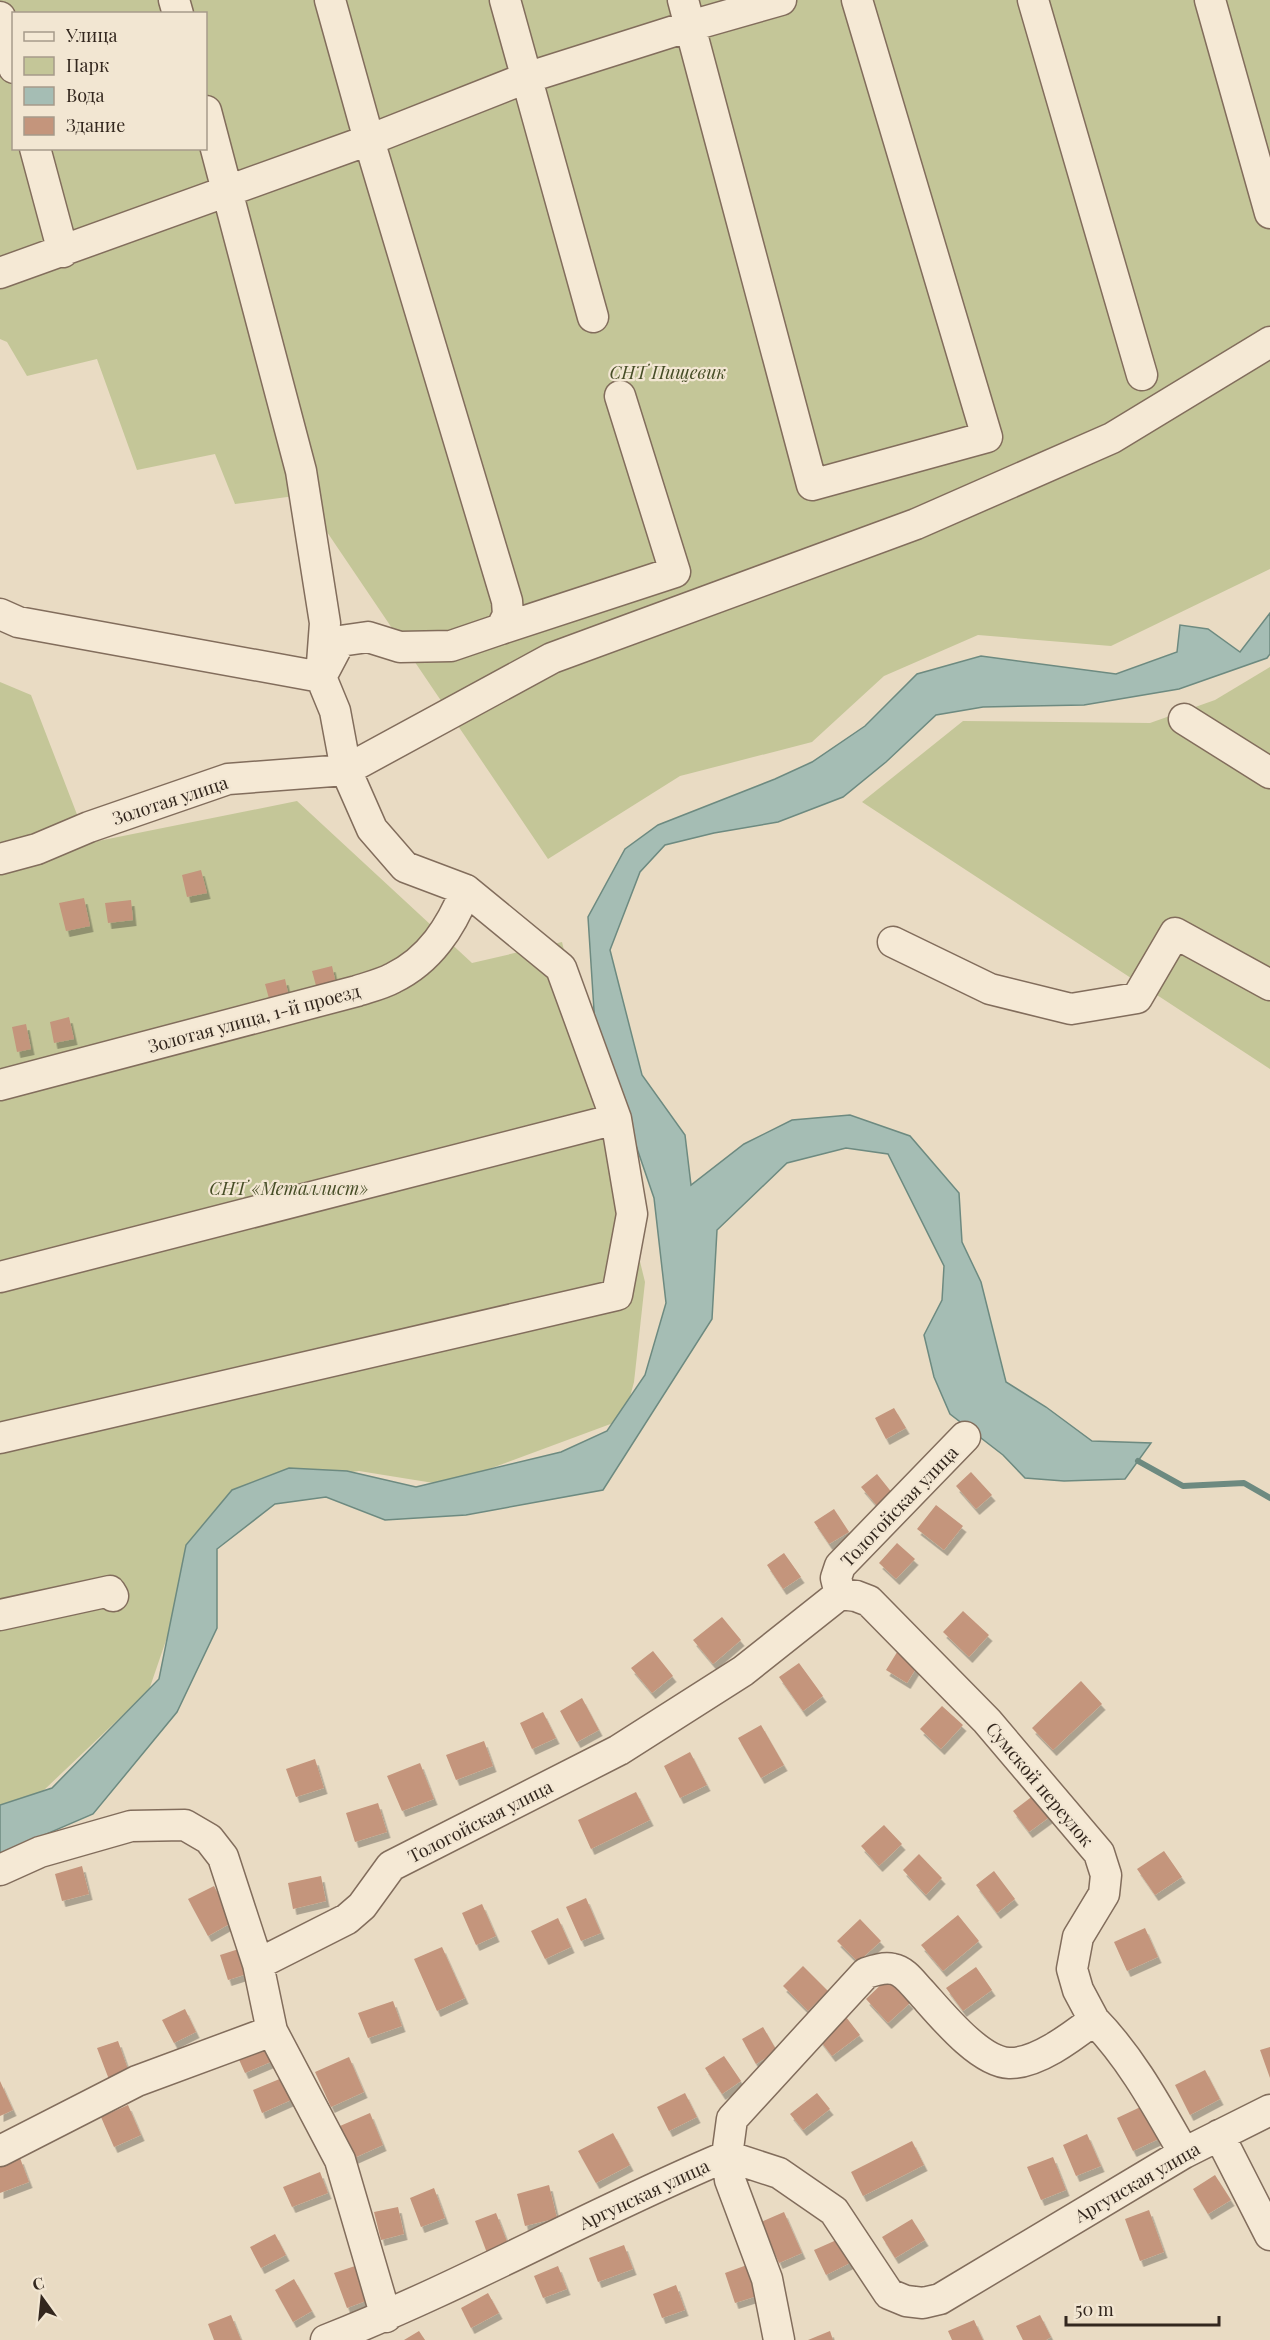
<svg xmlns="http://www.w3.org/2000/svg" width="1270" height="2340" viewBox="0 0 1270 2340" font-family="'Playfair Display',serif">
<defs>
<filter id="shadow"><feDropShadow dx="3.5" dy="6" stdDeviation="0" flood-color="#0004"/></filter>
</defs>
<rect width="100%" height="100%" fill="#e9dbc3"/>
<path fill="#c4c698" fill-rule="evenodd" d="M0,0H1270V569L1111,646L978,635L884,676L812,742L680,776L548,859L302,495L235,504L215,454L137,470L97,359L27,376L7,342L0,339ZM14,14H206V148H14Z
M1270,667V1069L862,802L963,721L1150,723L1215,700Z
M0,682L31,695L88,843L297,801L472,963L562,942L645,1282L634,1382L624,1419L446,1485L359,1471L261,1484L185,1585L149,1690L43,1791L0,1814Z"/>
<path fill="#a5bdb4" stroke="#6d8a80" stroke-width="1.5" d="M1270,613V654L1267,658L1179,689L1084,705L983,707L936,715L886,762L843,797L778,822L714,833L665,845L640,872L610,950L642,1075L685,1135L691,1185L744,1144L792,1120L850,1115L910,1136L959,1193L962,1242L981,1282L1006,1382L1046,1407L1092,1441L1151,1443L1125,1479L1064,1481L1025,1478L1003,1455L950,1414L934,1377L924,1335L942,1300L944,1266L888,1154L846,1148L787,1163L717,1230L712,1319L603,1490L466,1515L385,1520L326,1497L275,1504L217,1549V1628L177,1712L93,1814L0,1854V1805L52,1788L159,1679L186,1545L232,1490L289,1468L347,1471L416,1487L561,1452L607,1431L645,1375L666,1303L654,1198L595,1026L588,917L625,849L658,825L775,779L812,762L865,726L917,674L981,656L1116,674L1177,652L1180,625L1208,629L1240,652Z"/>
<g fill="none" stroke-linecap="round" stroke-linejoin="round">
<path stroke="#6d8a80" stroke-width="6" d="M1138,1461L1183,1486L1244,1483L1270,1498"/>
</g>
<path fill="#c4957c" filter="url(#shadow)" d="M201,870L207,893L187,897L182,875Z
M84,898L90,926L66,931L59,903Z
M131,900L133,920L108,923L105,903Z
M332,966L337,988L318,993L312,971Z
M285,979L290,1002L271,1006L265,984Z
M69,1017L74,1039L54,1043L50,1022Z
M26,1024L31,1049L17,1052L12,1027Z
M894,1408L906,1428L886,1439L875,1418Z
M971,1472L992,1495L976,1509L956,1486Z
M877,1474L893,1494L878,1507L861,1487Z
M936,1505L963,1526L944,1550L917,1529Z
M834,1509L849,1532L829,1544L814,1522Z
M897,1543L915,1559L896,1579L879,1563Z
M784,1553L801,1577L783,1589L767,1565Z
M963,1611L989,1635L969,1657L943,1632Z
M722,1617L741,1640L713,1664L693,1640Z
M899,1649L920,1662L907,1683L886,1670Z
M653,1651L673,1676L652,1693L631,1668Z
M799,1663L823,1696L803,1711L779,1677Z
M1081,1681L1102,1704L1053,1750L1032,1728Z
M582,1698L599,1730L577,1742L560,1711Z
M942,1706L963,1725L941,1749L920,1729Z
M543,1712L556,1738L532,1749L520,1723Z
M761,1725L784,1765L761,1778L738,1738Z
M484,1741L493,1766L456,1780L446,1755Z
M690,1752L707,1785L680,1798L664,1766Z
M315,1759L324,1788L296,1797L286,1769Z
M420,1763L434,1799L402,1811L387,1776Z
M636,1792L650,1820L591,1849L578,1820Z
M1034,1795L1051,1816L1029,1832L1013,1811Z
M378,1803L387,1832L355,1842L346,1813Z
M884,1825L902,1844L879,1866L861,1846Z
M1164,1851L1182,1877L1155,1895L1137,1869Z
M919,1854L942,1878L926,1895L903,1870Z
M82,1866L89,1894L62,1901L55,1874Z
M994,1871L1015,1899L997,1913L976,1885Z
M321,1876L326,1901L293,1909L288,1883Z
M214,1886L233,1922L208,1936L188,1899Z
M586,1898L601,1933L581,1941L566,1907Z
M482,1904L496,1936L476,1945L462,1913Z
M958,1915L979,1941L943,1971L921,1945Z
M558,1918L571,1947L545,1959L531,1931Z
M860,1919L881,1941L858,1962L837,1941Z
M1145,1928L1158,1957L1127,1971L1114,1942Z
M245,1947L253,1972L228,1980L220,1955Z
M442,1947L465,1998L437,2011L414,1959Z
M803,1966L828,1991L808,2011L783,1986Z
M976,1967L992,1990L963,2011L946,1988Z
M887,1979L910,2003L888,2023L866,1999Z
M393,2001L402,2026L368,2038L358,2013Z
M185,2009L196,2032L174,2043L162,2020Z
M846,2017L860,2035L832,2056L819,2039Z
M763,2027L777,2051L756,2064L742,2039Z
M118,2041L130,2075L110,2082L97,2048Z
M265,2043L273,2061L245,2073L237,2055Z
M1270,2047V2078L1260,2050Z
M724,2056L741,2081L722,2094L705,2068Z
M349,2057L364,2092L331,2107L315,2072Z
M1205,2070L1220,2099L1190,2115L1175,2085Z
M282,2078L291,2100L262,2113L253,2090Z
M0,2081L13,2110L0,2116Z
M685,2093L697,2117L669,2131L657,2107Z
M817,2093L830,2109L803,2130L790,2114Z
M1149,2103L1165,2136L1133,2151L1117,2118Z
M128,2105L141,2135L114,2147L101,2117Z
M370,2113L383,2145L354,2158L340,2126Z
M613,2133L630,2165L596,2183L578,2151Z
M1087,2134L1101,2166L1076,2176L1063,2145Z
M912,2141L924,2165L863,2196L851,2172Z
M1053,2157L1066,2190L1041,2200L1027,2167Z
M20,2158L29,2182L0,2193V2166Z
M320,2172L328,2193L292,2207L283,2187Z
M1215,2175L1231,2200L1208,2214L1193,2189Z
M549,2185L557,2218L525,2226L517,2194Z
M434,2188L445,2218L421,2227L410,2198Z
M398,2207L404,2234L381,2240L374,2212Z
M1149,2210L1164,2252L1140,2261L1125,2219Z
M784,2212L802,2253L779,2263L761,2222Z
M496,2213L508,2244L487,2253L475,2221Z
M912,2219L925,2240L895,2258L882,2237Z
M275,2234L286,2255L261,2268L250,2247Z
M841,2238L852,2262L826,2275L814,2250Z
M624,2245L633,2269L598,2282L589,2258Z
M358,2265L371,2299L347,2308L334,2273Z
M747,2265L757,2296L735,2303L725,2273Z
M558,2266L567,2289L543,2298L534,2276Z
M294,2279L312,2311L293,2322L275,2290Z
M676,2285L685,2310L662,2318L653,2294Z
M488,2293L499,2313L471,2328L461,2308Z
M231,2315L241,2340H214L208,2324Z
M1040,2315L1051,2337L1046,2340H1023L1016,2326Z
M974,2320L983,2340H952L948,2331Z
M419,2331L425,2340H404Z
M830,2331L833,2340H808Z"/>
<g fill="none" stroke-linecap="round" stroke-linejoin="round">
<g stroke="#826d5c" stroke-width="33">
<path id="minor" d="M174,0L178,14
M505,0L593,317
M683,0L812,485L987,437L857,0
M1033,0L1142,375
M1210,0L1270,213
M0,17L14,68
M206,111L301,471L325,623L321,677L340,641L368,637L400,647L451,646L501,629L508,615L507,601L369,140L330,0
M35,148L63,252
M0,273L369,140L526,78L690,26L781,0
M0,614L18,622L321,677L335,711L346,770L372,829L405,867L466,890L561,968L616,1119L632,1214L617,1295L0,1438
M501,629L675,572L620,396
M1184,719L1270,773
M0,859L37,849L89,827L228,779L346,770L552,658L916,524L1112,438L1270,342
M893,942L990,989L1071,1009L1137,998L1175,933L1270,985
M0,1085L357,991C369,987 382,984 393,978C430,960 451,927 466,890
M0,1277L616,1119
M0,1615L110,1591L113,1596
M0,1870L40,1852L131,1826L185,1825L209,1839L223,1857L258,1964
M1094,2020C1132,2059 1157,2106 1184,2153
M1219,2135L1270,2235
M0,2151L137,2081L272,2031
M386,2317L340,2160L272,2031L258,1964L347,1919L362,1906L391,1866L619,1750L743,1671L840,1594L836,1578L840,1566L965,1437
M326,2340C464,2286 591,2213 727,2156L779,2173L834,2211L889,2294L906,2301L923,2303L940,2299L1184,2153L1270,2110
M779,2340L767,2279L730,2180L727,2156L732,2119L866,1973C875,1970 884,1967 893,1969C905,1971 913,1984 921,1992C940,2013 979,2062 1009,2063C1037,2064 1073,2036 1094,2020L1078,1990L1072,1969L1078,1937L1104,1894L1106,1875L1099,1853L987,1721L869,1601L856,1596L840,1594"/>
</g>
<use href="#minor" stroke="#f5e9d5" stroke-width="30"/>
</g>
<g text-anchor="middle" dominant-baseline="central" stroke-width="4.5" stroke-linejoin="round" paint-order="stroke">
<g font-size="18" font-style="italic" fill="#474e27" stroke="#f2e6d2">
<text x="668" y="372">СНТ Пищевик</text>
<text x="289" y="1188">СНТ «Металлист»</text>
</g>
<g font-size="18" fill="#33271e" stroke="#f2e6d2">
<text transform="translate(170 800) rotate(-18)">Золотая улица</text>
<text transform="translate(254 1018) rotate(-15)">Золотая улица, 1-й проезд</text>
<text transform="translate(899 1506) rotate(-46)">Тологойская улица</text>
<text transform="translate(1040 1784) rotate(50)">Сумской переулок</text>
<text transform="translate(480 1821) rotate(-27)">Тологойская улица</text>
<text transform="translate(1137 2182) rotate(-30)">Аргунская улица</text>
<text transform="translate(644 2194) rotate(-25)">Аргунская улица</text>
</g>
</g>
<rect x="12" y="12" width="195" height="138" fill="#f2e6d2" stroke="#a69a8a" stroke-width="1.5"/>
<rect x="24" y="32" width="30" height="9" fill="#f5e9d5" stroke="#a69a8a" stroke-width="1.5"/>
<text x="66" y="42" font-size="18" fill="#33271e">Улица</text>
<rect x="24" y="57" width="30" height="18" fill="#c4c698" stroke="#a69a8a" stroke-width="1.5"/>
<text x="66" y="72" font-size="18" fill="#33271e">Парк</text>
<rect x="24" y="87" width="30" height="18" fill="#a5bdb4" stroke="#a69a8a" stroke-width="1.5"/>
<text x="66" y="102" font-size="18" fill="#33271e">Вода</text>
<rect x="24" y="117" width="30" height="18" fill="#c4957c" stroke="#a69a8a" stroke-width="1.5"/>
<text x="66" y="132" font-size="18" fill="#33271e">Здание</text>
<g transform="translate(42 2298) rotate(345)" stroke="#f2e6d2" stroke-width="4.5" paint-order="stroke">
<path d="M0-4.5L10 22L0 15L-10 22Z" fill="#33271e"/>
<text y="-9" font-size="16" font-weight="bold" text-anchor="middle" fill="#33271e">С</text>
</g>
<path d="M1066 2316v9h153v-9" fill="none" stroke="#33271e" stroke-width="3"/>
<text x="1075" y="2316" font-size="18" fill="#33271e" stroke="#f2e6d2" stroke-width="4.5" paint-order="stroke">50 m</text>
</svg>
